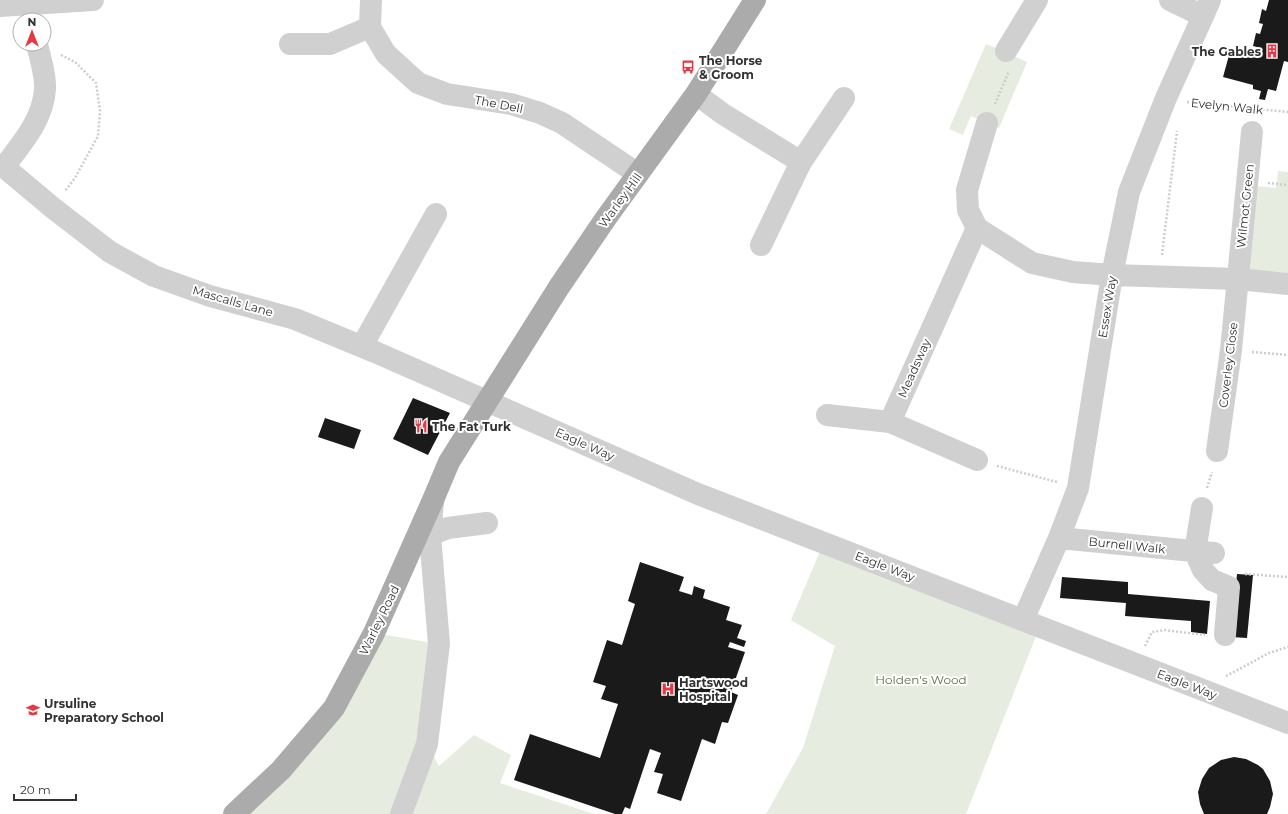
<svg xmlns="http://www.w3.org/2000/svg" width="1288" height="814" viewBox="0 0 1288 814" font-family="Montserrat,sans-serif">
<rect width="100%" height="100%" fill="#fff"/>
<path fill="#e6ecdf" d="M986,44C1000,49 1013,56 1027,62L999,128L971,116L963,135L949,129Z
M1278,171L1288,172V276L1247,272L1255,186L1276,188Z
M824,542L1040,626L966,814H766L803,748L835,646L791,620Z
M374,633L439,644L427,744L439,766L474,735L511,755L500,783L594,814H234L279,772Z"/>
<path fill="#1a1a1a" d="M1269,0H1288V62L1284,61L1276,91L1268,89L1265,100L1259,99L1261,91L1253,89V85L1223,77L1231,48L1255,54L1257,47L1253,46L1256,33L1260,34L1263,24L1259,23L1262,9L1266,11Z
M413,398L450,413L428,455L393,439Z
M325,418L361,430L354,449L318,437Z
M640,562L684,577L679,591L692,595L694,586L705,590L703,598L730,607L726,620L742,625L737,638L746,641L744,647L730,642L728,647L745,652L731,692L738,695L728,723L722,722L715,744L702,739L681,801L657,793L663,774L654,772L661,753L650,749L630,809L625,807L622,814H615L514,780L530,734L600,758L618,704L601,699L606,686L593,682L607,640L622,645L635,604L628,601Z
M1237,574L1253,575L1247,638L1231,637Z
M1062,577L1128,582V594L1210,601L1207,634L1191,632V621L1125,616L1126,603L1060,598Z
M1234,757L1246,759L1258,765L1263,769L1270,781L1273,794L1270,807L1267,814H1204L1200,804L1198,792L1202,779L1209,768L1221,760Z"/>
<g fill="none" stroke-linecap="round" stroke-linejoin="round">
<path stroke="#cdcdcd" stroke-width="2.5" stroke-dasharray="2 2" stroke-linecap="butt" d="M61,55L75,62L96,83L100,111L98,136L75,178L65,191
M1187,102L1288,112
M995,104L1009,71
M1268,183L1288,185
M1162,255L1177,131
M1252,352L1288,355
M997,466L1057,482
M1207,488L1212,472
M1245,574L1288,577
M1145,646L1152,632L1165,630L1205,635
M1226,676L1245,666L1269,653L1288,647"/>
<path stroke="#d0d0d0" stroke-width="22" d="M371,0L370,27L386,54L418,83L447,94L511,104L540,113L562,123L638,174
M1170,0L1203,16
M0,6L93,0
M290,44H330L370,27
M1006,51L1037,0
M696,94L723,114L801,162L761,245
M801,162L844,98
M0,165L4,167L53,208L110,252L154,276L210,296L295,319L375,352L698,494L1288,723
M4,167C22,143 43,120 45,89C46,75 40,58 37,44
M977,228L968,210L967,190L987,123
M362,346L436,214
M827,415L890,422
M1217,451L1231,350L1252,132
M977,460L890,422L977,228L1032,263L1073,272L1112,275L1238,279L1288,284
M1202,508L1195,552L1203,570L1212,580L1229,587L1225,635
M430,535L448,528L487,523
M1059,538L1214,553
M1023,620L1059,538L1078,488L1112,275L1129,192L1166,98L1203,16L1210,0
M401,814L427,744L439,644L430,535L433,503"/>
<path stroke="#ababab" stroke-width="22" d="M234,814L281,770L334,708L374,633L433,500L449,462L559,287L606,218L696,94L755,0"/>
</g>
<defs>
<g id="building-bare" transform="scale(1.08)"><path d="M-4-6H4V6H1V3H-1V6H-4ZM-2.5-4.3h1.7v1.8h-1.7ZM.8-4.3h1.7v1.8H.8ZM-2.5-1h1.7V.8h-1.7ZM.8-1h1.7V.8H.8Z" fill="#e63946" stroke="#fff" stroke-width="2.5" paint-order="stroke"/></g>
<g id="bus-bare" transform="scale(1.08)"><path d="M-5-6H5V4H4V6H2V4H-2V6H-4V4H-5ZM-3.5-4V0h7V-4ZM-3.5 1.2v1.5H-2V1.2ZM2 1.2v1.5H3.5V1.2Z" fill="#e63946" stroke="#fff" stroke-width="2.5" paint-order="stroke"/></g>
<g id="restaurant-bare" transform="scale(1.08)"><path d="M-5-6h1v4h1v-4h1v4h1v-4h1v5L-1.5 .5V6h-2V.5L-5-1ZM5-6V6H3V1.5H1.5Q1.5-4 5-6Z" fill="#e63946" stroke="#fff" stroke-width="2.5" paint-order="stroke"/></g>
<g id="hospital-bare" transform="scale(1.08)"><path d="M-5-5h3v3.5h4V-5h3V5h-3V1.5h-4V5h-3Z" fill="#e63946" stroke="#fff" stroke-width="2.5" paint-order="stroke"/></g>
<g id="school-bare" transform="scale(1.08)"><path d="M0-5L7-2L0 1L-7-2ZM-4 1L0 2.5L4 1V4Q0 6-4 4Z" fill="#e63946" stroke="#fff" stroke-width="2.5" paint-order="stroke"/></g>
</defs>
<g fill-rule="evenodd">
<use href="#building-bare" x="1272" y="51"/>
<use href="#bus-bare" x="688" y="67"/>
<use href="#restaurant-bare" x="421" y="426"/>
<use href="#hospital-bare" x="668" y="689"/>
<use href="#school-bare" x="33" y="710"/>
</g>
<g text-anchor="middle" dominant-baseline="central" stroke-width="4" stroke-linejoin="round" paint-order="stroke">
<g font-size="12" font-weight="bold" fill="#333" stroke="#fff" text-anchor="start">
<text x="1261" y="51" text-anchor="end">The Gables</text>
<text x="699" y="60">The Horse<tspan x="699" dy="14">&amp; Groom</tspan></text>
<text x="432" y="426">The Fat Turk</text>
<text x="679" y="682">Hartswood<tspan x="679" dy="14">Hospital</tspan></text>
<text x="44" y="703">Ursuline<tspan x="44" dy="14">Preparatory School</tspan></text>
</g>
<g font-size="12" fill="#333" stroke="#fff">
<text transform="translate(499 104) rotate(11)">The Dell</text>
<text transform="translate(1227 106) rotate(6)">Evelyn Walk</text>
<text transform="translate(620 200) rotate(-54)">Warley Hill</text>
<text transform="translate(1245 206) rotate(-84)">Wilmot Green</text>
<text transform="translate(233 301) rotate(16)">Mascalls Lane</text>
<text transform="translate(1107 307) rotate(-81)">Essex Way</text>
<text transform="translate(1228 365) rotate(-83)">Coverley Close</text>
<text transform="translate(914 368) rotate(-66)">Meadsway</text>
<text transform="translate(585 444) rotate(24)">Eagle Way</text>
<text transform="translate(1127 545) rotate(6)">Burnell Walk</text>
<text transform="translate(885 566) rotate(21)">Eagle Way</text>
<text transform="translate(379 620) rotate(-64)">Warley Road</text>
<text transform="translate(1187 684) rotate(21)">Eagle Way</text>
</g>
<g font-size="12" fill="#56703f" stroke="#fff">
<text x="921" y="679">Holden's Wood</text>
</g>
</g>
<g transform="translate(32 32)"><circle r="19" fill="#ffffff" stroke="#adadad"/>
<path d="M0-3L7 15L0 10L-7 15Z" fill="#e63946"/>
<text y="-6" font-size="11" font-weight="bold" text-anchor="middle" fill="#333333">N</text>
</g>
<path d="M14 794v6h62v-6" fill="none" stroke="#333333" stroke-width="2"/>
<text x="20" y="794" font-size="12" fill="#333333" stroke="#ffffff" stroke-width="3" paint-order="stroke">20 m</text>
</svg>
